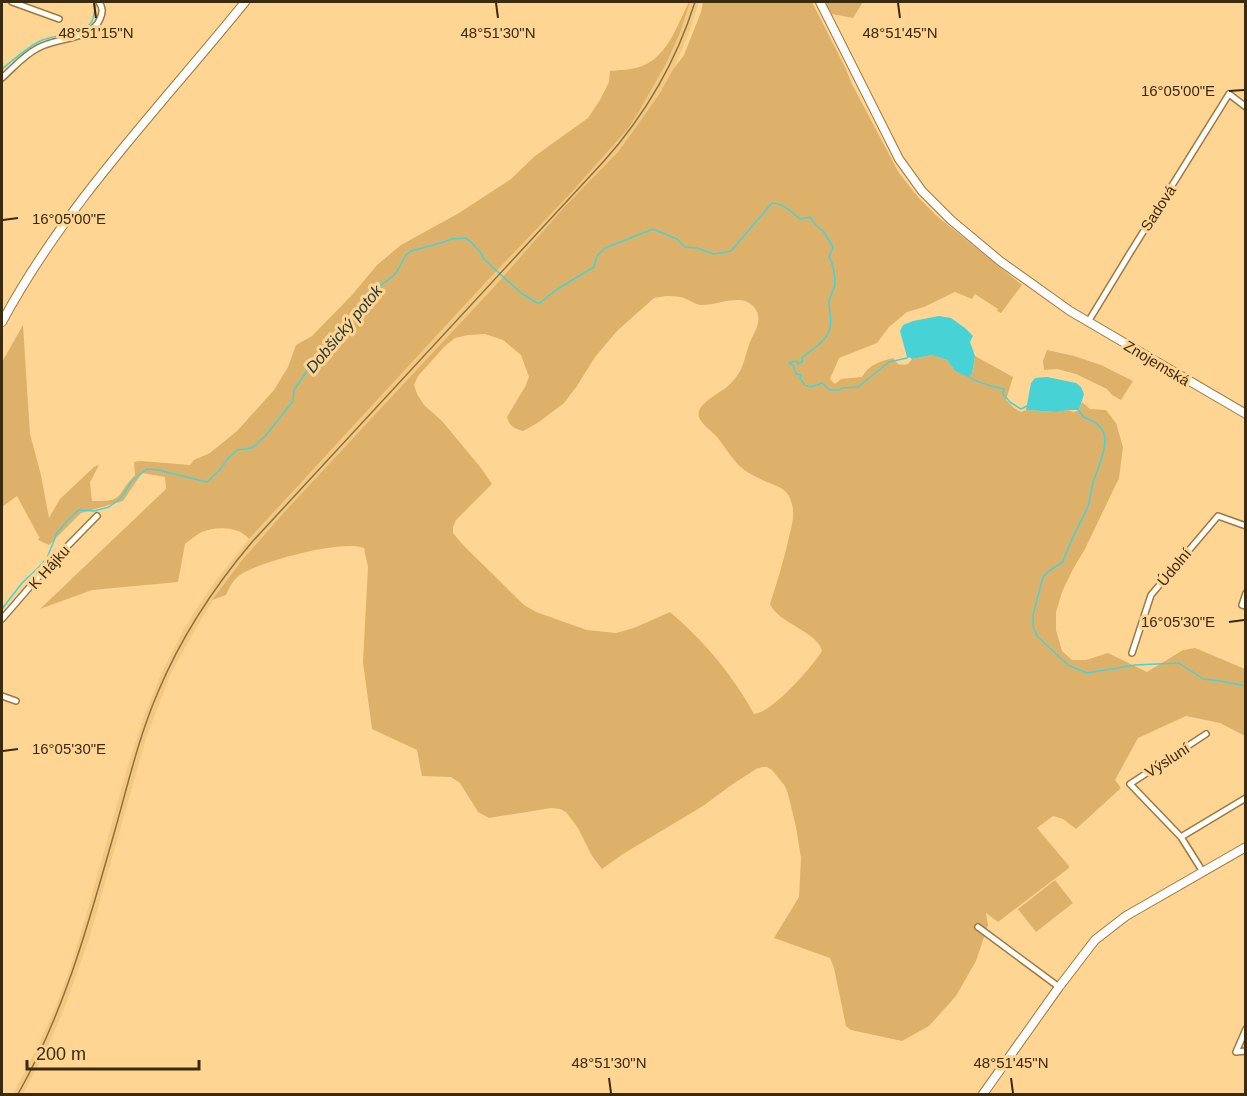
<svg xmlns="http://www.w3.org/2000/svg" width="1247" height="1096" viewBox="0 0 1247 1096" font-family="Helvetica,sans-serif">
<rect width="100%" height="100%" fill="#ffd594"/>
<path fill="#f5c87f" d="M690,2H699L688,36L674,68L658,96L618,152L566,205L493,288L255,545L224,584L203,616L171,673L146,738L89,939L64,1009L47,1048L23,1094H13L39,1044L56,1006L70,969L86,916L129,762L146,711L163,670L183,631L195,611L217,579L249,539L486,282L570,194L627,130L637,115L666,64L680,33Z"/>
<path fill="#ddb16a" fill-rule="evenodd" d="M689,2H690L680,33L666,64L637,115L627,130L570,194L486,282L249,539C240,526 215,526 202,532C196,535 190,540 185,544L178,582L92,590L40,609L166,489L165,477L142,473L123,501L81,513L49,545L38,540L40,536L39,537L17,496L2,507V362L23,325L30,434L41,475L49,518L60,499L94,467L99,465L90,482L92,501C126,502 115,495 135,475L134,462L140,461L190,465L194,460L210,453L237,431L274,390L288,367L296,345L312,336L352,295L377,265L401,245L459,213L511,179L535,156L588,118L600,100L609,82L610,71C619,70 630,70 639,67C667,59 677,25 689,2Z
M703,2H812L845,67L852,84L899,173L918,197L938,217L1022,285L1001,313L997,311L998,309L975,294L972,299L955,292L924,307L907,312L889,327L877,343L839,358L830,379L835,384L841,379L862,377C870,364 879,362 893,358C898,365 900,366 908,364L912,359L932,355L947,360L955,371L972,374L975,356L1013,377L1006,400L1014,408L1021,412L1026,410L1057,412L1068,410L1074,412L1079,410L1082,402L1090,409L1106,410L1116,423L1123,447L1119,478L1085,549L1073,569L1062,592L1056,612V630L1062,651L1072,660H1086L1108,653L1147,672L1183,650L1195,648L1245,669V736L1220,723L1186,716L1138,738L1115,780L1121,788L1076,829L1063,819L1053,816L1037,828L1069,866V868L998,922L986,913L988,925L976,961L956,996L929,1026L902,1041L851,1030L846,1026L834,968L830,958L774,938L799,897L801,858L796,827L788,794L785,786L772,770L767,767H762L756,769L730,786L703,806L623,854L602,869L592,856L578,828L566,812L560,809L551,808L489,818L478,812L460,783L451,777L422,776L417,750L372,729L363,662L368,567L364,548C343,539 263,561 243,573C234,578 230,586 226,595L212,600L243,559L288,508L493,288L566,205L618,152L658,96L674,68L684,55L701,12ZM666,296C670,296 676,296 680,297C687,298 693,304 701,305C717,306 741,292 754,307C765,321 753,332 749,345C743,363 743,372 729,385C721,393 695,404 699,417C702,425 712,431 717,437C726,448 732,460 743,469C746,472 764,481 767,482C774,485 782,487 787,493C790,497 793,506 793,510C794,519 791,529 789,537C784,560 777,582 770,604C778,623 818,632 822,651C812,667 773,712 754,714C732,674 705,642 670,612L634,628L616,633L587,630L536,612L524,605L462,544L453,533V527L456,520L492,484L481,468L442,421L424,405L417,394L414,385L418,376L444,347L455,338L468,335L485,334L503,340L521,355L529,377L525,387L507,417C510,427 514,428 523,431L539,422L564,403L577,386L595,357L617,331L654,298Z
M825,2H863L853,18L832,14Z
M1047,350L1074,356L1101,365L1133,381L1121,400L1112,395L1107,389L1076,374L1057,369L1044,370L1043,361Z
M1055,880L1073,903L1036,932L1018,909Z"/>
<path fill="#47d2d6" d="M939,316L951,318L965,328L973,336L970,342L975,356L972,374L968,377L955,371L947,360L932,355L912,359L909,357H907L900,331L903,325L913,321Z
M1047,377L1076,383L1081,387L1084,394L1079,410H1068L1057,412L1026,410L1031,383L1035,378Z"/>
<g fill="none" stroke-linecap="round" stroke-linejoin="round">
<path stroke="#47d2d6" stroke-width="1.5" d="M2,69C12,61 29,46 40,41C55,34 78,36 90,24C96,17 93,10 97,2
M969,377C979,384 992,386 1004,389L1003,394L1010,402L1021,409L1027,406
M1078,409L1083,417C1092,421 1100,423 1104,434C1108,447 1097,471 1093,483C1091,491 1090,499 1088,506C1080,525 1069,542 1063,562L1049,571L1043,577L1033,615V626L1037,636L1068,665L1087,673L1135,665L1179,663L1203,679L1220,681L1246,686
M2,609L22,583L38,568L47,558L57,533L68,520L79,510L94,511L109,507L121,498L132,481L147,469L158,470L207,482L219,471L229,457L238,450L251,448L256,445L266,435L293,401L294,390L307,371L324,358L330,349L341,328L361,308L377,287L387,281L396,273L406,255L411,251L444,242L451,239L465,238L470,241L480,252L485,260L521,293L537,303H540L556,290L594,267L597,256L605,248L653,229L677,239L685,247L697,248L714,254L731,251L772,203C783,203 792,212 800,219L810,217L816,225L824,232L833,247L829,257C833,262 835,277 835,284C834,290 830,295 829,302C829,312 833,322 829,331C824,344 811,349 802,358V362L798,364L797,361L790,362L789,363L793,365L796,374L801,375L800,379L803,382L804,385L811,387L822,383L830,390H839L842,388L858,387L889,362L907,358L909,356"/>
<g stroke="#9f7939" stroke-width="8">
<path id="minor" d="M12,2L59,19
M2,78C13,68 24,55 38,48C56,37 91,41 100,19C103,12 103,8 99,2
M1088,322L1130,253L1229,94L1246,107
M1246,593L1242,605L1246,606
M2,619L47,567L97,516
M1132,653L1151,595L1218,516L1246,526
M2,696L16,701
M1181,837L1246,798
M1203,872L1181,837L1130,784L1206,734
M978,927L1059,987
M1246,1029L1236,1052L1246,1051"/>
</g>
<g stroke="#9f7939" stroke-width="10">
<path id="secondary" d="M820,2L899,159L922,191L951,220L1000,261L1070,311L1246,414
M2,322C66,203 161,106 245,2
M983,1094L1059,987L1095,940L1126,916L1246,847"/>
</g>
<use href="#minor" stroke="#fff" stroke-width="5"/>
<use href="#secondary" stroke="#fff" stroke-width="8"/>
<path stroke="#8b7046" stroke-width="1.5" d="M18,1094C65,1011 89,922 115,830C128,784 139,736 158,692C181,637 214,587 252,542L604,161C646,114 676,62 695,2"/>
</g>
<path fill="none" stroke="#3a2a0f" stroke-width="2" d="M94,3L96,18M496,3L498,18M898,3L900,18M1229,91L1244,90M3,220L18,218M1229,622L1244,620M3,751L18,749M609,1078L611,1093M1011,1078L1013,1093"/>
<g text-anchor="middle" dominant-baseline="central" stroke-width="6" stroke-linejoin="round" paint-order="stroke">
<g font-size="15" fill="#3a2a0f" stroke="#ffd594">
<text transform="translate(1158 208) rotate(-57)">Sadová</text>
<text transform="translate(1157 363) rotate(31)">Znojemská</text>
<text transform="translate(49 567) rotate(-48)">K Hájku</text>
<text transform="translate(1174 567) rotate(-50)">Údolní</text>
<text transform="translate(1167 760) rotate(-33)">Výsluní</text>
</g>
<g font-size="16" font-style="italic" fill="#233a3b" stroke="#ffd594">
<text transform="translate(344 329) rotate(-50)">Dobšický potok</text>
</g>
</g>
<g font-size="15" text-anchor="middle" fill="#3a2a0f" stroke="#ffd594" stroke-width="6" stroke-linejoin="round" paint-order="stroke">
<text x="96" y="38">48°51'15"N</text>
<text x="498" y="38">48°51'30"N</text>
<text x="900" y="38">48°51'45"N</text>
<text x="1178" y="96">16°05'00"E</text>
<text x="69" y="224">16°05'00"E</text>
<text x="1178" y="627">16°05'30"E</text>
<text x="69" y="754">16°05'30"E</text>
<text x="609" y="1068">48°51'30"N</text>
<text x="1011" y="1068">48°51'45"N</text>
</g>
<rect width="1247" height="1096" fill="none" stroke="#3a2a0f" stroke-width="6"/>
<path d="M27 1060v9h172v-9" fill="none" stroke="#3a2a0f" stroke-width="3"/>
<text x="36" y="1060" font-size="18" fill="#3a2a0f" stroke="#ffd594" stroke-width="4.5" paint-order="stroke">200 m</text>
</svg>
